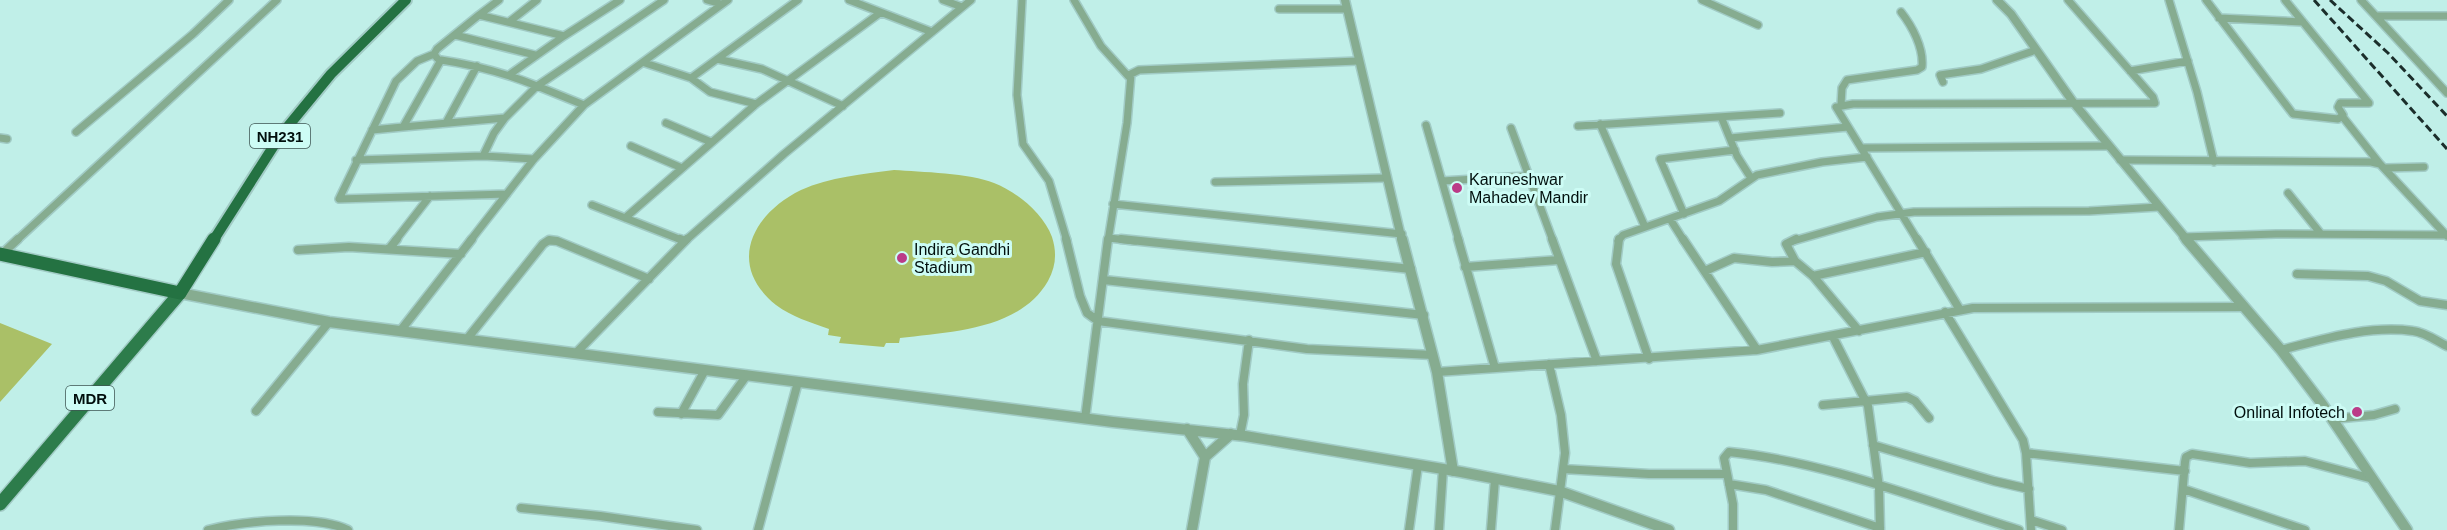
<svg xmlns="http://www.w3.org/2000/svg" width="2447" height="530" viewBox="0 0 2447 530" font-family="Helvetica,sans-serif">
<rect width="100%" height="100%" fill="#c0efe8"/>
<path fill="#aac067" d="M894,170C921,172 970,173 994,183C1017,192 1043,213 1052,237C1057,253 1056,266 1048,281C1020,330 950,332 900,338L899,343H886L884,347L839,343L841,337L828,335L829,329C810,322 792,317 776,305C726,265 752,214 801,190C830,177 863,174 894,170Z
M0,323L52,344L0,402Z"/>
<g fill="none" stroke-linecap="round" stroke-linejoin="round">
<g stroke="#a1cbc5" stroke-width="10">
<path id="minor-far1" d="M499,0L479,15L564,36L620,0
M707,0L721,4
M849,0L932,32
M943,0L962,7
M1022,0L1017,95L1023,144L1049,181L1067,241
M1074,0L1101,46L1129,77
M1702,0L1758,25
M2169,0L2197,92L2214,162
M2206,0L2293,114L2338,119L2343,115L2338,107L2340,103H2369L2285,0
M2361,0L2447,93
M1279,9H1346
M2377,16H2447
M2219,18L2303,22
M509,22L537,0
M455,35L535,55
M434,54L417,61L396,81L339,199L507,194
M437,58L434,54L437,49L479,15
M717,59L762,69L843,106
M441,60C475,65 505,73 537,86L505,118L403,127Z
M645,63L691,78L710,92L756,104
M2130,71L2188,61
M509,75L564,36
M691,78L798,0
M1943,82L1940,75L1981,69L2036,50
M537,86L584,105
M537,86L664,0
M1841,105L1842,88L1847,80L1917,70L1922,67C1924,48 1912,26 1901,12
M2342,116L2380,164
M1722,119L1737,156L1751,178
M446,123L477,66
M666,123L711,142
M1600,124L1645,227
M1426,125L1459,241
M1578,126L1780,113
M1511,128L1553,241
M372,130L403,127
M76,132L193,34L229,0
M0,138L7,139
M1730,138L1848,127
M631,146L682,168
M1862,148L2109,146
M483,156L534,159
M356,160L483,156L494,133L505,118
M2120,160L2371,162L2380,164L2447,236
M2386,168L2424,167
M1442,181L1527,176
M1215,182L1386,178
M2288,193L2321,234
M1113,204L1402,234
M592,205L684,241
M1684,214L1660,159L1735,150
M625,218L756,104L880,13
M1670,219L1684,241
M2183,237L2276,234L2446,235
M1109,238L1135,241
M16,241L277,0
M395,241L430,196
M470,241L534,159L584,105L728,0
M548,241H555
M685,241L784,154L971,0
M1108,241L1127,123L1131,74L1139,70L1358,61
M1618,241L1623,235L1719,201L1757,175L1822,162L1867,157
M1793,241L1877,217L1914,212L2089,211L2159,207
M1918,241L1836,107L1853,104L2155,103L2153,97L2068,0"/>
</g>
<g stroke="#a1cbc5" stroke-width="11">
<path id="minor" d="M680,239L685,241
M1066,239L1080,296L1087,313L1098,321L1307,349L1433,355
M1121,239L1411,269
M1458,239L1495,368
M1552,239L1597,361
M1619,239L1616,264L1649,359
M1683,239L1757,350
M1796,239L1786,244L1795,261L1813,276L1859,331
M1917,239L1960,310
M389,249L397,239
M298,250L349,247L461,254
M2,254L18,239
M1465,267L1559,260
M1705,271L1734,258L1772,262L1795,261
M2297,274L2368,276L2386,281L2420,301L2447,305
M1813,276L1926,252
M1104,280L1424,315
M1945,312L2023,440L2026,453L2031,530
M401,330L472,239
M1833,337L1868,406L1879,487L1880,530
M467,339L543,244L549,240L557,241L649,279
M2281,350C2324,339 2368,325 2413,331C2424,332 2437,341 2447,346
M576,353L687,239
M1549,364L1561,415L1565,453L1555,530
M1437,372L1757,350L1973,308L2243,307
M1823,405L1907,397L1915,401L1929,418
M256,411L329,322
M658,412L718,415L747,375
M681,414L705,370
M1085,419L1108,239
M2332,419L2374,415L2395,409
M1240,435L1244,415L1243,384L1249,340
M1873,445L1994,481L2029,489
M2026,453L2185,471
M1563,469L1649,474H1727
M1729,484L1766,490L1880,528
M2183,489L2305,530
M521,508L600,516L697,530
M2031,520L2062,530
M208,530C242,521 316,514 348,530
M758,530L798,382
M1409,530L1418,465
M1439,530L1443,469
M1491,530L1495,479
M1733,530V504L1724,458L1729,452C1828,462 1924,501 2019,530
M2179,530L2185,462L2186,457L2192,454L2250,463L2305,461L2373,479"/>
</g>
<g stroke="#a1cbc5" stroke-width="11">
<path id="tertiary-far1" d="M1345,0L1402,241
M1997,0L2011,14L2073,102L2188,241"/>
</g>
<g stroke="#a1cbc5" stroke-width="13">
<path id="tertiary" d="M1402,239L1437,372L1453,471
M2186,239L2281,350L2322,404L2407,530
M180,293L329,322L1113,422L1245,436L1461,472L1559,491L1669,530
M1187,429L1205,457L1192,530
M1205,457L1231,434"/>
</g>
<g stroke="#a1cbc5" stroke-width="16">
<path id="primary" d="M0,504L180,293"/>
</g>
<g stroke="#a1cbc5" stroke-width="14">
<path id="trunk-far1" d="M213,241L280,136L331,74L406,0"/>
</g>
<g stroke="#a1cbc5" stroke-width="16">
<path id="trunk" d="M0,254L180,293L214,239"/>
</g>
<use href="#minor-far1" stroke="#86ac90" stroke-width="7"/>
<use href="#minor" stroke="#86ac90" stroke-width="8"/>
<use href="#tertiary-far1" stroke="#86ac90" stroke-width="8"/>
<use href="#tertiary" stroke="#86ac90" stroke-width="10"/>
<use href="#primary" stroke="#2d7c4b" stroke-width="13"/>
<use href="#trunk-far1" stroke="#247242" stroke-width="10"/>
<use href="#trunk" stroke="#247242" stroke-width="13"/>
<path stroke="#1b2e2b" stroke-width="3" stroke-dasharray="8 4" stroke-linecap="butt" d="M2314,0L2447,149
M2330,0L2388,53L2447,116"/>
</g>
<g fill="#bb3b88" stroke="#cdfcf5" stroke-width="2">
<circle cx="1457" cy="188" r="6"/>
<circle cx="902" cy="258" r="6"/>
<circle cx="2357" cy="412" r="6"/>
</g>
<g text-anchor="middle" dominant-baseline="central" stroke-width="6" stroke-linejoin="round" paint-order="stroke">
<g fill="#cdfcf5" stroke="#3e5653" stroke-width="1.5">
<rect x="250" y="124" width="60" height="24" rx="4.5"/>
<rect x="66" y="386" width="48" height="24" rx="4.5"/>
</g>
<g font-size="15" font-weight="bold" fill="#010f0d">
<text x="280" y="136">NH231</text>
<text x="90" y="398">MDR</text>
</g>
<g font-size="16" fill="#010f0d" stroke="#cdfcf5" text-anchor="start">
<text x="1469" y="179">Karuneshwar<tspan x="1469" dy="18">Mahadev Mandir</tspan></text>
<text x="914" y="249">Indira Gandhi<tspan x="914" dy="18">Stadium</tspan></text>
<text x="2345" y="412" text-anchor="end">Onlinal Infotech</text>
</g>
</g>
</svg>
